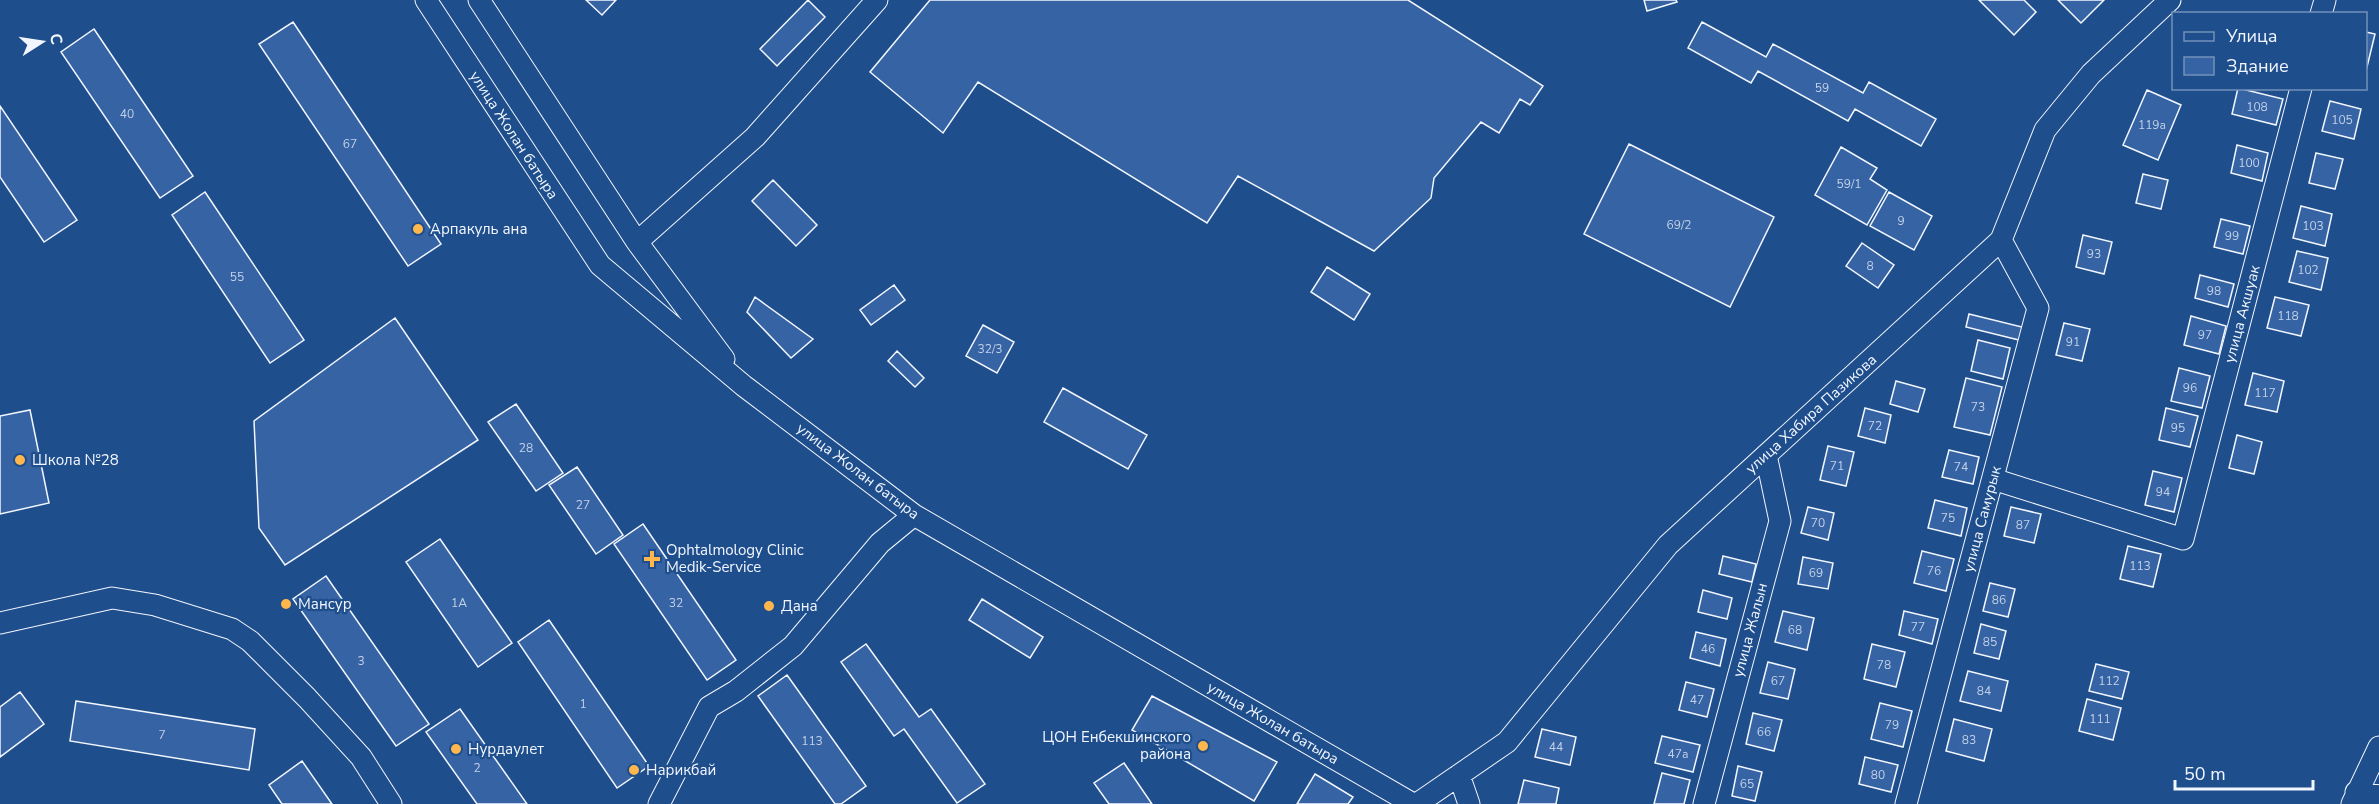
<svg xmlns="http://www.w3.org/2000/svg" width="2379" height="804" viewBox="0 0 2379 804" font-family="'Nunito Sans',sans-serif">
<rect width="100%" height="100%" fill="#1f4e8c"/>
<path fill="#3563a3" stroke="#f2f6ff" stroke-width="1.5" d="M586,0H616L602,15Z
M808,0L825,17L777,66L760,49Z
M930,0H1408L1543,86L1530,105L1520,99L1499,133L1481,122L1434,178L1431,198L1374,251L1238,176L1207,223L978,82L943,133L870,72Z
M1644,0H1676L1677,2L1647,11Z
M1979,0H2024L2036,12L2014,35Z
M2058,0H2104L2081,23Z
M293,22L441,244L408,266L259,44Z
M1702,22L1766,57L1773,44L1863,93L1869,82L1936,119L1921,146L1855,109L1848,121L1758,71L1751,83L1688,48Z
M94,29L193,176L160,198L61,52Z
M2366,32L2375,34L2366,71Z
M2238,88L2283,99L2276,125L2232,114Z
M2147,90L2181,105L2158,160L2123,145Z
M2330,101L2361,109L2354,139L2322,131Z
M0,106L77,220L44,242L0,177Z
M1629,144L1774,217L1730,307L1584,234Z
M2237,145L2268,153L2262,181L2231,173Z
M1841,147L1877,168L1870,179L1887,190L1867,225L1815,195Z
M2316,153L2343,159L2335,189L2309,183Z
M2143,174L2168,180L2161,209L2136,203Z
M773,180L817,225L796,246L752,201Z
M205,192L304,340L270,363L172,215Z
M1889,192L1932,216L1914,250L1870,226Z
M2301,206L2332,214L2325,246L2293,238Z
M2221,219L2250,226L2243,254L2214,247Z
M2083,235L2112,242L2104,274L2076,267Z
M1862,243L1894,265L1878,288L1846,266Z
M2297,251L2328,258L2321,290L2289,282Z
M1327,267L1370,294L1354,320L1311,292Z
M2200,275L2234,284L2228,307L2195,298Z
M894,285L905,300L871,325L860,310Z
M755,297L813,339L791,358L747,312Z
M2275,297L2309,305L2301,336L2267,328Z
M1969,314L2026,328L2023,341L1966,327Z
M2191,316L2226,326L2219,354L2184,345Z
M395,318L478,440L285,565L259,528L254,421Z
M2064,323L2090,329L2082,361L2056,355Z
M983,325L1014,342L997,373L966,356Z
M1978,340L2010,348L2003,379L1971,371Z
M897,351L924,378L915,387L888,361Z
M2179,368L2210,376L2202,408L2171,401Z
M2253,373L2284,381L2277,412L2245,405Z
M1966,378L2002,387L1990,435L1954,427Z
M1896,381L1925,389L1918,412L1890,404Z
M1063,388L1147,435L1128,469L1044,422Z
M516,404L563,473L536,491L488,422Z
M1865,408L1891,415L1885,443L1858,436Z
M2166,408L2198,416L2190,447L2159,440Z
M30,410L49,503L0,514V416Z
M2237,435L2262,442L2254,474L2229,468Z
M1828,446L1854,452L1846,486L1820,480Z
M1949,450L1979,457L1973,484L1942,477Z
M577,467L623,535L596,554L549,485Z
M2153,471L2182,478L2174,512L2145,505Z
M1935,500L1967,508L1961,536L1928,528Z
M1808,507L1834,513L1828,540L1801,533Z
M2011,507L2041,514L2034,543L2004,536Z
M643,524L736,660L707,680L614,544Z
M440,539L512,643L478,667L406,562Z
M2128,546L2161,554L2153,587L2120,579Z
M1922,551L1954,559L1946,591L1914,583Z
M1723,556L1756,564L1752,582L1719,574Z
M1803,557L1833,563L1828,589L1798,584Z
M326,576L429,724L396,746L293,599Z
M1990,583L2015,589L2008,617L1983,611Z
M1703,590L1732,598L1727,619L1698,612Z
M982,599L1043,637L1030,658L969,620Z
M1783,611L1814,618L1807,650L1775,642Z
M1904,611L1938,619L1932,644L1899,635Z
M549,620L649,766L617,788L518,642Z
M1981,624L2006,631L1999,659L1974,653Z
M1696,632L1726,639L1720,666L1690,658Z
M866,644L919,717L931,709L985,784L957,803L904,729L894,736L841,662Z
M1872,644L1905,652L1896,687L1864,679Z
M1768,662L1795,669L1788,699L1760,693Z
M2096,664L2129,672L2122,699L2089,691Z
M1968,671L2008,681L2001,711L1960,701Z
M787,675L866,786L841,804H835L758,696Z
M1686,682L1714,689L1707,717L1679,710Z
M20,692L44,724L0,757V707Z
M1152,696L1277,762L1254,801L1132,730Z
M2087,699L2121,708L2113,740L2079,731Z
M76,701L255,729L249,770L70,741Z
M1880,703L1912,711L1903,747L1871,739Z
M460,709L527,804H477L426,732Z
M1753,713L1782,720L1774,751L1746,744Z
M1954,719L1992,729L1984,761L1946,751Z
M1542,729L1576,737L1570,765L1535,757Z
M1662,736L1700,745L1693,772L1655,763Z
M1865,757L1898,765L1891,792L1859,784Z
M302,761L332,804H282L269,785Z
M1124,763L1152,804H1109L1094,783Z
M1738,766L1762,772L1755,801L1732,796Z
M1662,773L1690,780L1684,804H1654Z
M1315,774L1353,797L1348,804H1297Z
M1524,780L1559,788L1556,804H1518Z"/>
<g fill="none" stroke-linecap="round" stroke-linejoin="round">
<g stroke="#f2f6ff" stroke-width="23">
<path id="minor" d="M426,0L600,265L744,386L914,515L1413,804
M479,0L637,242L724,359
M2321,14L2325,0
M637,242L755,137L877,0
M1993,479L2183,539L2301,88
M0,623L112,598L155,605L232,629L250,641L307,698L361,757L391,804
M1459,775L1469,804
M2356,792L2379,796
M659,804L709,707L736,691L793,646L880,543L914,515
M1417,804L1507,742L1668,545L2001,240L2045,130L2091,74L2170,0
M1704,804L1780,521L1766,455
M1906,804L2038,308L2001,240
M2352,804L2379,747"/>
</g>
<use href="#minor" stroke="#1f4e8c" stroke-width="21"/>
</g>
<g fill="#ffb74d" stroke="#1f4e8c" stroke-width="2">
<circle cx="418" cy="229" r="6"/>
<circle cx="20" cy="460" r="6"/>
<path d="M649 550h6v6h6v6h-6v6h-6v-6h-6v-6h6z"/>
<circle cx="286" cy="604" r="6"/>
<circle cx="769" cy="606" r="6"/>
<circle cx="1203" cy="746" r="6"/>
<circle cx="456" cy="749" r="6"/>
<circle cx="634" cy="770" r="6"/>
</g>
<g text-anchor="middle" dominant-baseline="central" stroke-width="4.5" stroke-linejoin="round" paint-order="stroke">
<g font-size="12" fill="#c3d1e8">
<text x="1822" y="88">59</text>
<text x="2257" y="107">108</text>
<text x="127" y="114">40</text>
<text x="2342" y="120">105</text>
<text x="2152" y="125">119а</text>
<text x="350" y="144">67</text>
<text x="2249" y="163">100</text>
<text x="1849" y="184">59/1</text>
<text x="1901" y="221">9</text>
<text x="1679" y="225">69/2</text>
<text x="2313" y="226">103</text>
<text x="2232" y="236">99</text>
<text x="2094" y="254">93</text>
<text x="1870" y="266">8</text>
<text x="2308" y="270">102</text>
<text x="237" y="277">55</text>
<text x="2214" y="291">98</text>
<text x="2288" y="316">118</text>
<text x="2205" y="335">97</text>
<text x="2073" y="342">91</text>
<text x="990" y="349">32/3</text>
<text x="2190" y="388">96</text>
<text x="2265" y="393">117</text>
<text x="1978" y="407">73</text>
<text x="1875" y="426">72</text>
<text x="2178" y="428">95</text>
<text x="526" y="448">28</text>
<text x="1837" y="466">71</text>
<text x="1961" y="467">74</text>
<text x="2163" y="492">94</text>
<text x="583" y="505">27</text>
<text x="1948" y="518">75</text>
<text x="1818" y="523">70</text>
<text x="2023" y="525">87</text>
<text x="2140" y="566">113</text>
<text x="1934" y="571">76</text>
<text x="1816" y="573">69</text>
<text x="1999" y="600">86</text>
<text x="459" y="603">1А</text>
<text x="676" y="603">32</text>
<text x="1918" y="627">77</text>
<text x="1795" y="630">68</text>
<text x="1990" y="642">85</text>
<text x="1708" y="649">46</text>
<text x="361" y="661">3</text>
<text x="1884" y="665">78</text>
<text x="1778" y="681">67</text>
<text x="2109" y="681">112</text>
<text x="1984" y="691">84</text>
<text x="1697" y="700">47</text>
<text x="583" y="704">1</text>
<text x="2100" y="719">111</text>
<text x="1892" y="725">79</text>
<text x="1764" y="732">66</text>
<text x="162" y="735">7</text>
<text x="1969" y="740">83</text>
<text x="812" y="741">113</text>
<text x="1556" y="747">44</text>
<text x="1678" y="754">47а</text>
<text x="477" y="768">2</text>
<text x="1878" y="775">80</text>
<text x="1747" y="784">65</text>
</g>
<g font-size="15" fill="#f2f6ff" stroke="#1f4e8c">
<text transform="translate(514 135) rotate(57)">улица Жолан батыра</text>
<text transform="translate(2242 314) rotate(-75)">улица Акшуак</text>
<text transform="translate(1811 414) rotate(-42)">улица Хабира Пазикова</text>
<text transform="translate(858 471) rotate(37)">улица Жолан батыра</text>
<text transform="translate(1982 519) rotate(-75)">улица Самурык</text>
<text transform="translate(1750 630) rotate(-75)">улица Жалын</text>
<text transform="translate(1273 723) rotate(30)">улица Жолан батыра</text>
</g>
<g font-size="15" fill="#f2f6ff" stroke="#1f4e8c" text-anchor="start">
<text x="430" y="229">Арпакуль ана</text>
<text x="32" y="460">Школа №28</text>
<text x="666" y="550">Ophtalmology Clinic<tspan x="666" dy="17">Medik-Service</tspan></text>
<text x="298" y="604">Мансур</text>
<text x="781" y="606">Дана</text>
<text x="1191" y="737" text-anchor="end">ЦОН Енбекшинского<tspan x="1191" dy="17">района</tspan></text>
<text x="468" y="749">Нурдаулет</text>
<text x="646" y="770">Нарикбай</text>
</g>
</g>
<rect x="2172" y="12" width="195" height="78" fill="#1f4e8c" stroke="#7391ba" stroke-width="1.5"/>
<rect x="2184" y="32" width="30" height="9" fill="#1f4e8c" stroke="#7391ba" stroke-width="1.5"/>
<text x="2226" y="42" font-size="18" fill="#f2f6ff">Улица</text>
<rect x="2184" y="57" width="30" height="18" fill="#3563a3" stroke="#7391ba" stroke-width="1.5"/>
<text x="2226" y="72" font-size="18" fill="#f2f6ff">Здание</text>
<g transform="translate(42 42) rotate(78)" stroke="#1f4e8c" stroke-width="4.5" paint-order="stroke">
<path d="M0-4.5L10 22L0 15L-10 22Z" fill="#f2f6ff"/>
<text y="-9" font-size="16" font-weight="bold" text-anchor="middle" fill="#f2f6ff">С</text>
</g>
<path d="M2175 780v9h138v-9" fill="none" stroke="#f2f6ff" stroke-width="3"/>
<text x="2184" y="780" font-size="18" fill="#f2f6ff" stroke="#1f4e8c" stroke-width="4.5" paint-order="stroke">50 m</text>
</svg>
